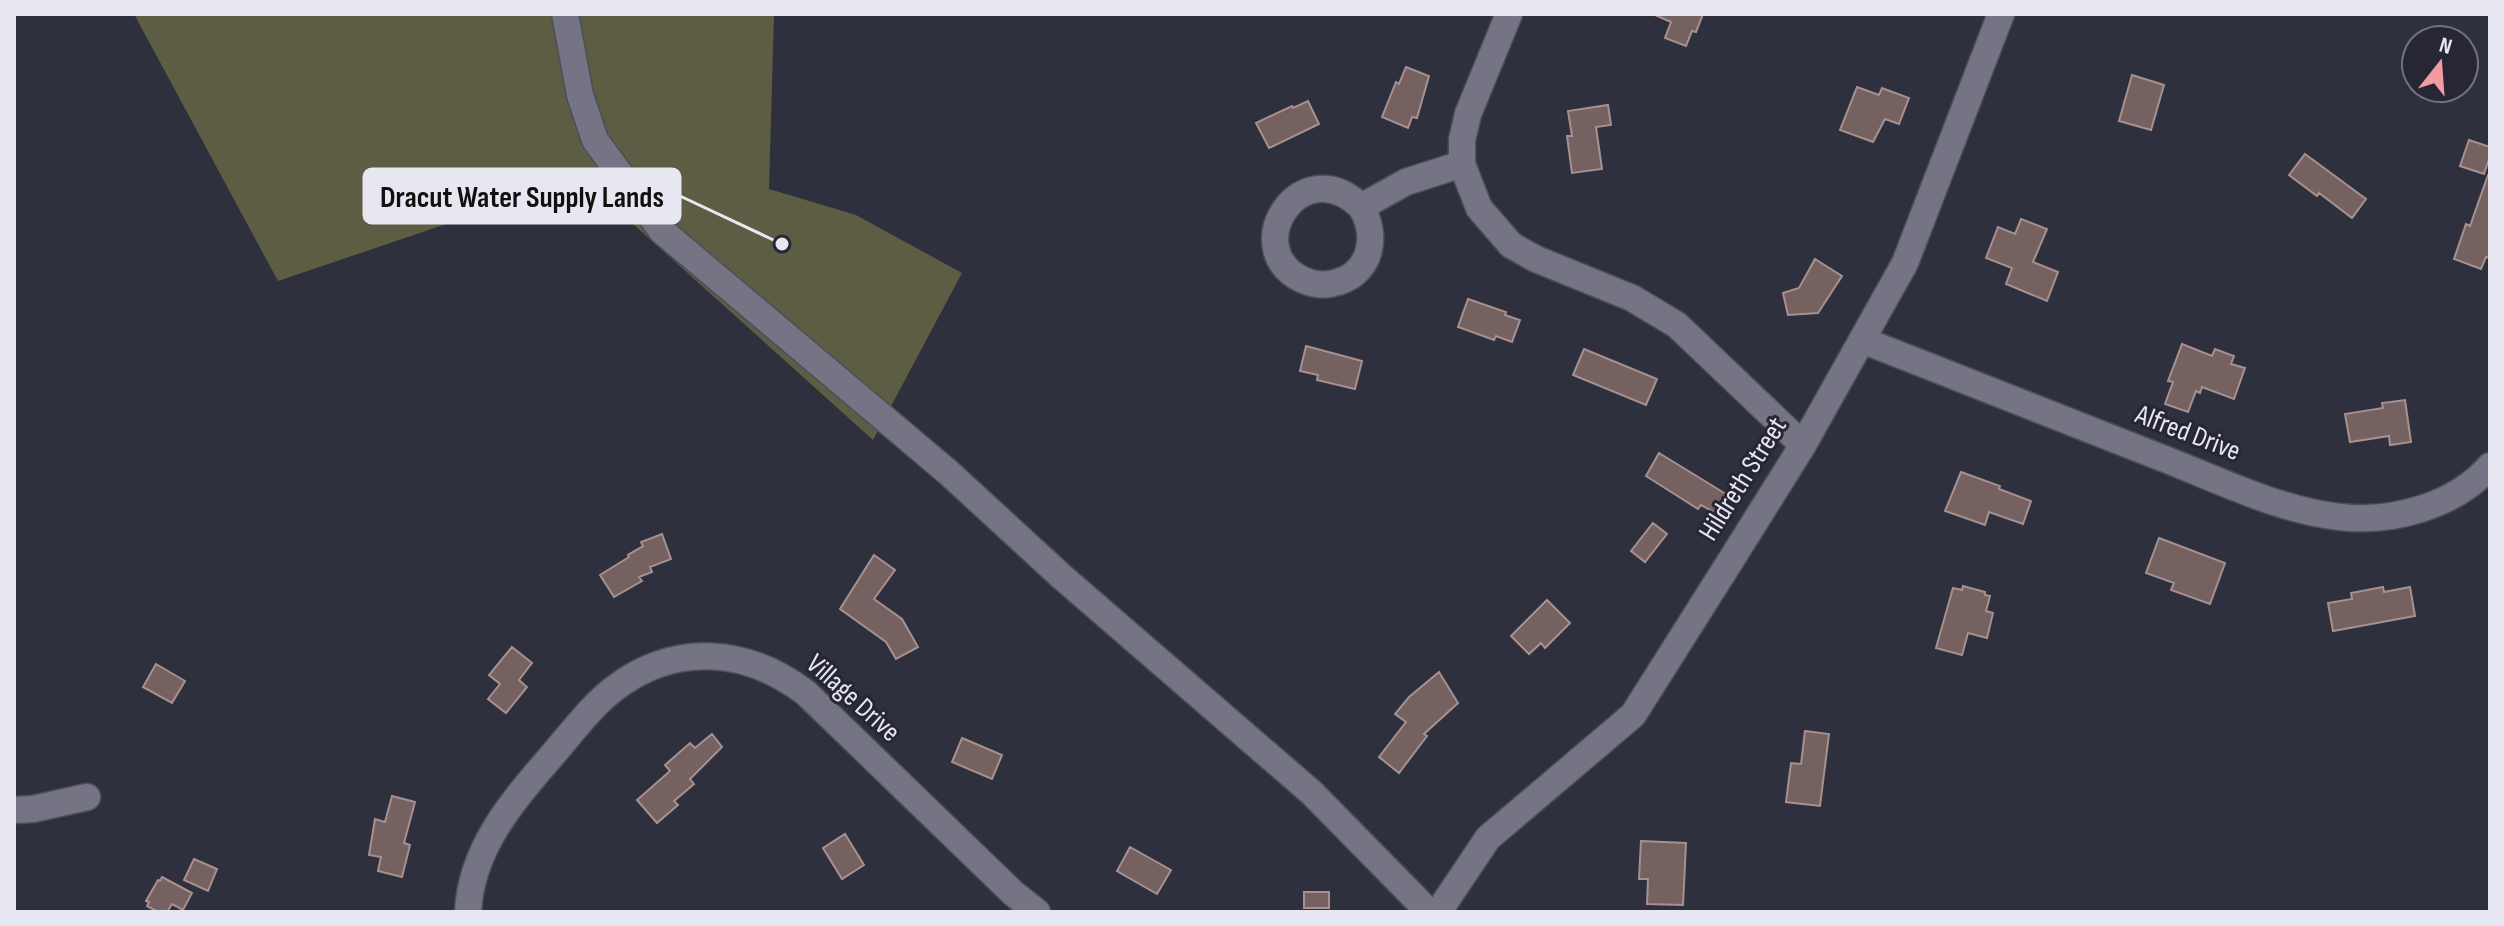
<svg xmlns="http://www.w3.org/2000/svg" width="2504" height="926" viewBox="0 0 2504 926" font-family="'Sofia Sans Condensed',sans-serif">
<rect width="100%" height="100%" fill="#2f303e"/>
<path fill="#5c5d43" d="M134,14H774L769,189L856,215L962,273L873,440L582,178L278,281Z"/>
<path fill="#756160" stroke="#a79190" stroke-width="2" d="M1653,14H1703L1696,32L1692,31L1686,46L1665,38L1671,22Z
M1406,67L1429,76L1417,118L1412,117L1408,128L1382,117L1396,82L1399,84Z
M2132,75L2164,85L2151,130L2119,121Z
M1857,87L1879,95L1882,88L1909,98L1899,124L1885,119L1873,142L1840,130Z
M1308,101L1319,124L1269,148L1256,123L1292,106L1293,108Z
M1608,105L1611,125L1596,127L1602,169L1572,173L1567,136H1572L1568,111Z
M2469,140L2490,147V156L2484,174L2460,166Z
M2305,154L2366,199L2352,218L2319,193L2317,196L2289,175Z
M2488,175H2490V258L2486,257L2481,269L2454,259L2466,224L2470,226Z
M2021,219L2047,229L2033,262L2058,272L2047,301L2006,284L2012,268L1986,258L1998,227L2015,234Z
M1815,259L1842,276L1818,313L1788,315L1783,293L1799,288Z
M1468,299L1506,312L1505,315L1520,320L1512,342L1496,336L1494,340L1458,327Z
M2182,344L2212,356L2215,349L2234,356L2231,364L2245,368L2234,399L2202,387L2200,393L2196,391L2188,412L2165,404L2173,382L2168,381Z
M1306,346L1362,361L1355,389L1317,380L1318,375L1300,371Z
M1584,349L1657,379L1646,405L1573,375Z
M2405,400L2411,442L2390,445L2389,436L2350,442L2345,414L2383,408L2382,403Z
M1659,453L1734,499L1723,517L1701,505L1698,509L1646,476Z
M1961,472L2000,486L1999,489L2031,501L2023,524L1989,512L1985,525L1945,511Z
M1653,523L1667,534L1645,562L1631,551Z
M662,534L671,559L650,567L652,572L639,577L642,581L614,597L600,575L629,557L628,555L643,546L641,542Z
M2159,538L2225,563L2210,604L2171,590L2174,583L2146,573Z
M874,555L895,570L874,599L902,619L918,647L896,659L886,642L840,609Z
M1963,586L1985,592V595L1990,596L1986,611L1993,613L1987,638L1968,633L1962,655L1936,648L1953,588L1962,590Z
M2383,587L2384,592L2410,587L2415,616L2333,631L2328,603L2352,599L2351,593Z
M1547,600L1570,623L1545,648L1541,643L1529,654L1511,636Z
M512,647L532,663L519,680L527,687L506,713L488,699L500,684L489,675Z
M156,664L185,681L172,703L143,687Z
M1439,672L1458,703L1424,734L1427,736L1399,773L1379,757L1406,722L1395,714L1409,697Z
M1805,731L1829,734L1820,806L1786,802L1791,763L1801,764Z
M712,734L722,747L690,779L694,784L674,801L678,805L657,823L637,800L670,771L665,765L690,743L695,748Z
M962,738L1002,755L992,779L952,762Z
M392,796L415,802L404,843L410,845L402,877L378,871L381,857L369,855L375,819L385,822Z
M845,834L864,865L842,879L823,848Z
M1641,841L1686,843L1683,905L1647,904L1648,879H1639Z
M1130,847L1171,870L1157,894L1117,871Z
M194,859L217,869L208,891L184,880Z
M162,877L192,893L183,910L172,904L167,912H158L147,906L149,902L146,901L158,880L160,881Z
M1304,892H1329V908H1304Z"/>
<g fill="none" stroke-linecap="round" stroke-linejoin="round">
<g stroke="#4e4e5a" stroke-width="29">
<path id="minor" d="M565,14L580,95L595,140L662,231L949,473L1061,576L1312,793L1429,912
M1509,14L1468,114L1462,140V164L1479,208L1511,245L1536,259L1632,298L1677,325L1803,445
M1361,207C1301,148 1237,249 1303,280C1314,285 1326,286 1338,282C1372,272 1378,234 1361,207L1406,182L1462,164
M1862,340C1962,379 2062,418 2162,458C2219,480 2278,510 2340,517C2392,523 2455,506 2490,466
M14,810L33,809L87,797
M468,912C471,850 510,804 549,759C570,735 590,707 615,688C676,642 747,648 806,693L1013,893L1037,912
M1441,912L1445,902L1488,838L1633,715L1731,560L1803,445L1905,263L2001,14"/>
</g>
<use href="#minor" stroke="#747485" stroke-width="26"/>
</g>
<g text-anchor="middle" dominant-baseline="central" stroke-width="6" stroke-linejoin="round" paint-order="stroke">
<g font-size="28" fill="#e7e7f1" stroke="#262634">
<text transform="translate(2188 433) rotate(21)">Alfred Drive</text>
<text transform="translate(1743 479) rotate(-58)">Hildreth Street</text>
<text transform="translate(853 698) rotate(42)">Village Drive</text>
</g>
</g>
<path fill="none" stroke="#e7e7f1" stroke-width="3" d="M782 244L680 196"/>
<circle fill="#e7e7f1" stroke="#262634" stroke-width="3" cx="782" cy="244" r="8"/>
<rect fill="#e7e7f1" stroke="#e7e7f1" stroke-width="3" x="364" y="169" width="316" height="54" rx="8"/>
<g font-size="30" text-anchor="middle" font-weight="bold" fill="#111">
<text x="522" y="207">Dracut Water Supply Lands</text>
</g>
<rect width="2504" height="926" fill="none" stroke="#e7e7f1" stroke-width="32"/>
<g transform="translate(2440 64) rotate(17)"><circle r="38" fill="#262634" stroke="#737380" stroke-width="2"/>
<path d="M0-6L14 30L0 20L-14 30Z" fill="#f49aa1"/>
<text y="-12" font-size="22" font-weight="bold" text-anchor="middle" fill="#e7e7f1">N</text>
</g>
</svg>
